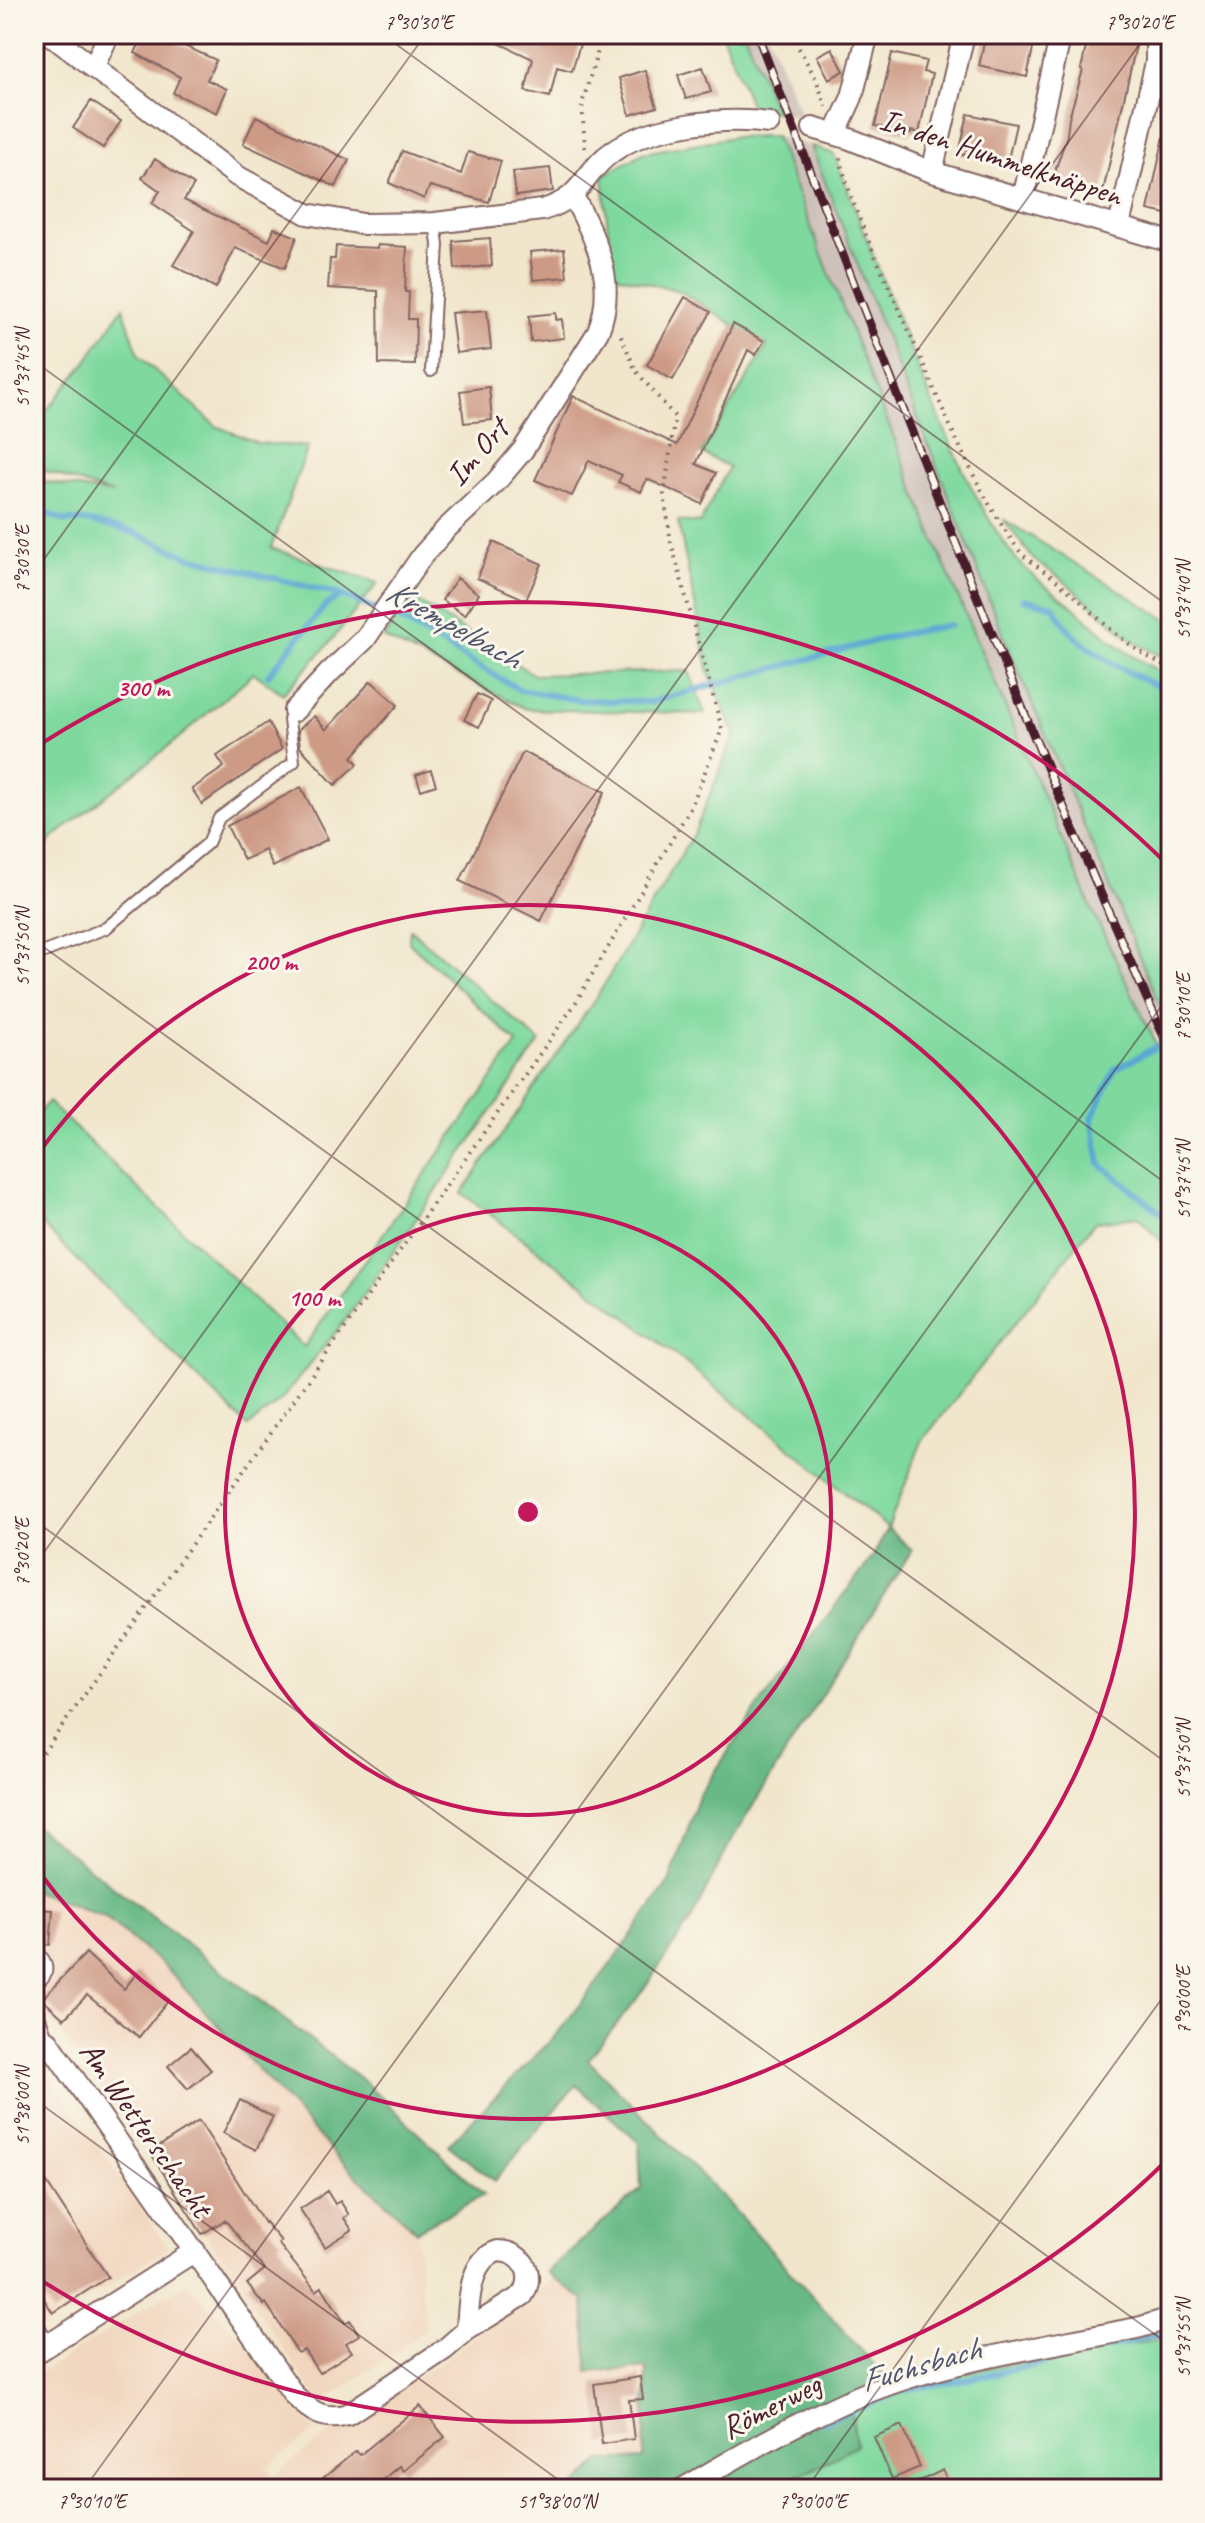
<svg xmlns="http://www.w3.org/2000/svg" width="1205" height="2523" viewBox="0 0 1205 2523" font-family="Caveat,sans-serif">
<rect width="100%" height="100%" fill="#fbf7ec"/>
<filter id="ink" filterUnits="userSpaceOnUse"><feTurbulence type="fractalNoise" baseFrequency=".0125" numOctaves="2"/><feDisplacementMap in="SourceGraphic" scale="16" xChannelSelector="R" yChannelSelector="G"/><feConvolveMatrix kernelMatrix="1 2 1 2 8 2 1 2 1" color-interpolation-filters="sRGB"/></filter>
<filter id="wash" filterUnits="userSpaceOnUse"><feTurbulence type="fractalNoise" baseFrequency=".006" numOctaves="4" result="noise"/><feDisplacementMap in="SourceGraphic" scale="32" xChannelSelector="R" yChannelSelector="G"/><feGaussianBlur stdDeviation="1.8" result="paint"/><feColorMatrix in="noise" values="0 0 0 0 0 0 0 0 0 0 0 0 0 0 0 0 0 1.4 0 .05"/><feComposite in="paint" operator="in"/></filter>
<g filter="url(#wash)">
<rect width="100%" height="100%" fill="#f1e6cc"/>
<path fill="#f1d5bd" d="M34,1891L105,1917L166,1968L340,2160L416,2231L426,2330L321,2404L138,2136L50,2020L34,2031Z
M34,2054L169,2248L34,2332Z
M554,2278L584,2300L588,2372L647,2368L644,2459L600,2461L572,2489H283L274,2475L322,2439L438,2364Z
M186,2283L250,2346L315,2431L268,2467L279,2489H34V2376Z"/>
<path fill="#cec1ba" d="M745,34H768L802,117L776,112Z
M775,136L811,146L1000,627L1169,1028L1153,1035L1094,914L941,557Z"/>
<path fill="#7fd99f" stroke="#647c65" stroke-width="2" d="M722,34H745L776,112L751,107Z
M775,136L941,557L1094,914L1171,1075V1251L1138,1217L1095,1222L922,1441L888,1528L676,1355L462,1193L598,995L695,831L735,734L709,673L678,521L700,523L729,467L701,453L767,346L680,291L612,274L603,176L643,153L733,137Z
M811,146L834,154C865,234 895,314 928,392C953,449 978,510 1016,559C1030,577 1059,594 1077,610C1106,637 1133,661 1171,676V1032L1000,627Z
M123,307L139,356L216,426L258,443L308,447L271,548L378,583L326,647L283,694L254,673L174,742L56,835L34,859V480L113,494L34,467V426L85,364Z
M1003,519L1171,622V661L1134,642L1063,580L1034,560Z
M409,596L534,675L689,671L705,714L526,709L384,638Z
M410,929L540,1042L345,1321L281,1400L248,1427L34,1217V1118L48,1102L304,1347L517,1043L409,942Z
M1171,2335V2489H764L816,2468L850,2400L892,2384L1148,2342Z"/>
<path fill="#67b986" stroke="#586c58" stroke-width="2" d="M888,1528L912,1550L731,1841L691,1920L636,2000L588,2060L717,2191L892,2384L850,2400L856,2445L816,2468L764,2489H572L600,2461L644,2459L647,2368L588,2372L584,2300L546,2272L641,2189L639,2143L576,2085L494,2181L448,2145L557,2034L616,1957L670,1880L699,1796L761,1702L872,1558Z
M34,1825L366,2083L484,2195L416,2231L340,2160L166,1968L105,1917L34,1891Z"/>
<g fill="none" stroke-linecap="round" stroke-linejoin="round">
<path stroke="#59a7d3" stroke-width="6" d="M34,508L65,521H86L135,533L186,556L341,595L399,619L520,690L579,700L651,702L897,635L950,625
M1023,599L1053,606C1059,614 1064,625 1071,632C1094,656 1140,680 1171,691
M268,675L325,606L341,595
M1171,1039L1115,1069L1092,1118L1100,1164L1171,1221
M824,2422L904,2390L999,2373L1132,2342L1171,2330"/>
</g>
<g id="blocks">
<path fill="#cd9a85" d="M144,34H174L171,40L216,60L207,80L227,89L217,113L173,93L180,77L135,53Z
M479,34H583L572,71L557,67L550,97L525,91L533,59Z
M986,34H1036L1027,77L979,66Z
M1089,34H1106L1137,41L1102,196L1055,185L1056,168L1067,135L1069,118L1083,70L1081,69Z
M832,48L844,71L829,79L817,56Z
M892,53L926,61L923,72L932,74L919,133L911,131V134L875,126Z
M703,67L711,92L686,99L678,75Z
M645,70L657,107L630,115L619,78Z
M91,101L121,121L103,148L73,128Z
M968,114L1016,124L1007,164L959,154Z
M256,116L349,160L336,187L243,144Z
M1164,136L1171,137V215L1148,210Z
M402,151L461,174L468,152L501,161L489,202L430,186L424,199L389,183Z
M155,159L194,185L184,200L269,241L274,228L297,237L285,268L235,248L216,288L173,265L194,231L152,203L160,191L142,178Z
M550,168L553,191L516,196L513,172Z
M490,238L492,266L455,269L453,241Z
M378,245L407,247L405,292H409L408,319H416L415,365L379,364L378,291L328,288L330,259H335L336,246L377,248Z
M564,249L567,277L533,280L530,252Z
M685,297L711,312L673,380L647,365Z
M487,310L491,349L456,353L451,313Z
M556,313V320L562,319L564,338L531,342L529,316Z
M733,324L764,341L756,355L748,350L696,464L716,473L702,504L647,479L641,492L618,482L622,475L589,460L572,496L535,480L573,396L677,445Z
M489,387L492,420L464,423L460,391Z
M493,542L542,564L526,600L477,578Z
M457,578L479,594L465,615L442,600Z
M371,681L398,705L352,757L358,764L335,785L300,747L298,730L314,716L326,730Z
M477,694L491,701L479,727L464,720Z
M268,722L282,749L202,804L192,789L224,767L217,756Z
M523,752L605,792L541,921L460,881Z
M431,770L436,785L421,790L416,775Z
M301,787L328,839L273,867L265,850L244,860L227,826Z
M34,1909L53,1910L50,1945L34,1943Z
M86,1953L124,1989L137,1973L169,2000L139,2037L87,1995L64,2019L42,1999Z
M191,2047L211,2070L188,2089L168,2066Z
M240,2100L273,2117L256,2150L223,2133Z
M199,2121L264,2223L265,2222L281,2241L278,2243L316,2291L322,2287L345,2323L350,2320L359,2335L346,2343L352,2352L319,2373L304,2350L298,2353L266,2303L264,2305L247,2284L265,2269L225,2220L202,2234L150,2152Z
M34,2163L108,2277L53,2313L34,2283Z
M327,2191L335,2204L340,2201L349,2215L344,2218L352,2230L325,2247L300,2209Z
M640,2377L643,2399L629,2400L634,2439L602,2444L594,2384Z
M420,2406L445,2437L403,2471L399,2466L372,2489H330L322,2479L356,2451L360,2455Z
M902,2425L920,2467L892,2479L874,2437Z
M943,2470L951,2489H903Z"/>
</g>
</g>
<g filter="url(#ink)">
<use href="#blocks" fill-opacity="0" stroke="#846563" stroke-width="2"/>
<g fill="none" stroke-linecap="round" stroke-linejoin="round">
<g stroke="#846563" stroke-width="14">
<path id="service" d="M431,371L438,244L435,223
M34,956L106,928L208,843L219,818L294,762L289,720L294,711
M34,1951C49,1958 52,1978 34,1983
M34,2000L48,2041
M34,2319L50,2344
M34,2481L40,2489"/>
</g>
<g stroke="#846563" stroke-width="24">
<path id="minor" d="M49,34L237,176L307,214L363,224L435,223L542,210C585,198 582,173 612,152C650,124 724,117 769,123
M93,68L109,34
M813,128L850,139L932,172L1171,242
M835,134L852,97L868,34
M932,172L964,34
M1023,198L1061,34
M1119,226L1156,62V34
M294,711L329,673L365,639L422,556L446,529L496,482L523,450L598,332C618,282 596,240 573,196
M48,2041L294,2395C311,2412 324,2421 348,2414L445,2349L467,2330C469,2303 468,2261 498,2251C523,2252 536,2273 523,2295L467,2330
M34,2354L195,2251
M682,2489C750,2450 816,2410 890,2384C971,2356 1058,2345 1141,2327L1171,2318"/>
</g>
<path stroke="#846563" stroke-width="4" stroke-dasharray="2 6" stroke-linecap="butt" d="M791,34L816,79L826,107
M585,148L582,104L603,34
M840,158C853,214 884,274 907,327C939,399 972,486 1018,549C1028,562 1044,570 1056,580C1094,611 1124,649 1171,668
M34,1766L573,1007L691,807L722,729L671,542L664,495L675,417L636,371L619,331"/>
<use href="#service" stroke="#fff" stroke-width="10"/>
<use href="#minor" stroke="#fff" stroke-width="20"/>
<g stroke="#4a1f2b" stroke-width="9">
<path id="rail" d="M757,34C890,375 1019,719 1171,1052"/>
</g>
<use href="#rail" stroke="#fbf7ec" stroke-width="6" stroke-dasharray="18" stroke-linecap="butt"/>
</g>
</g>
<path fill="none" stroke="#4a1f2b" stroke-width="2" stroke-opacity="0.45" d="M382,34L1171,608M34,361L1171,1187M34,573L426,34M34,940L1171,1766M34,1520L1171,2346M34,1566L1147,34M34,2099L571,2489M84,2489L1171,993M806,2489L1171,1986"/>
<g fill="none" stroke="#c2185b" stroke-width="4">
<circle cx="528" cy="1512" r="303"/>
<path d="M37 1155A607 607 0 1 1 37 1869"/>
<path d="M1166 2161A910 910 0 0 1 39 2279M39 745A910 910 0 0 1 1166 863"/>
</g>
<g text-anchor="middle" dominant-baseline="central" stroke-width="6" stroke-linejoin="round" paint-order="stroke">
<g font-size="32" fill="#4a1f2b" stroke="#fbf7ec">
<text transform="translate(1001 157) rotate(18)">In den Hummelknäppen</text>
<text transform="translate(477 452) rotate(-49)">Im Ort</text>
<text transform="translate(146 2129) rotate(55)">Am Wetterschacht</text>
<text transform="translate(771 2406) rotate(-27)">Römerweg</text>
</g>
<g font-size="34" font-style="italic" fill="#50556e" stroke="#fbf7ec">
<text transform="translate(454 624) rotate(29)">Krempelbach</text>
<text transform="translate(920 2364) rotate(-16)">Fuchsbach</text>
</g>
</g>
<circle cx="528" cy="1512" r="12" fill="#c2185b" stroke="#fbf7ec" stroke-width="4"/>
<g font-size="24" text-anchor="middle" font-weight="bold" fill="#c2185b" stroke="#fbf7ec" stroke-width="6" stroke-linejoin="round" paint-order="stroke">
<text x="143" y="696">300 m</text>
<text x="271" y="970">200 m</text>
<text x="314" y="1306">100 m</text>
</g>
<rect width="1205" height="2523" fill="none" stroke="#fbf7ec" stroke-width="88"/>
<rect x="44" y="44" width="1117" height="2435" fill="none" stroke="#4a1f2b" stroke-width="3"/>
<g font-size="20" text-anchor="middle" fill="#4a1f2b">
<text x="419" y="29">7°30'30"E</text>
<text x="1140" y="29">7°30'20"E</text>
<text transform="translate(22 368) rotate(-90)" y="7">51°37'45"N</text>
<text transform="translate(22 559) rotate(-90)" y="7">7°30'30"E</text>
<text transform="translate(1183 600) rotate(-90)" y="7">51°37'40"N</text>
<text transform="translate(22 947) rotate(-90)" y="7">51°37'50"N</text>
<text transform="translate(1183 1007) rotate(-90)" y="7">7°30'10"E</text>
<text transform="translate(1183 1180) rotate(-90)" y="7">51°37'45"N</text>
<text transform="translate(22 1552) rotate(-90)" y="7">7°30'20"E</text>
<text transform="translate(1183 1759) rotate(-90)" y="7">51°37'50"N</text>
<text transform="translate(1183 2000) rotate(-90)" y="7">7°30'00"E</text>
<text transform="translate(22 2106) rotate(-90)" y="7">51°38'00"N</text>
<text transform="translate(1183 2338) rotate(-90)" y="7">51°37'55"N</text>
<text x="92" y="2508">7°30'10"E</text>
<text x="557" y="2508">51°38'00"N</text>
<text x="813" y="2508">7°30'00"E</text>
</g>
</svg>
